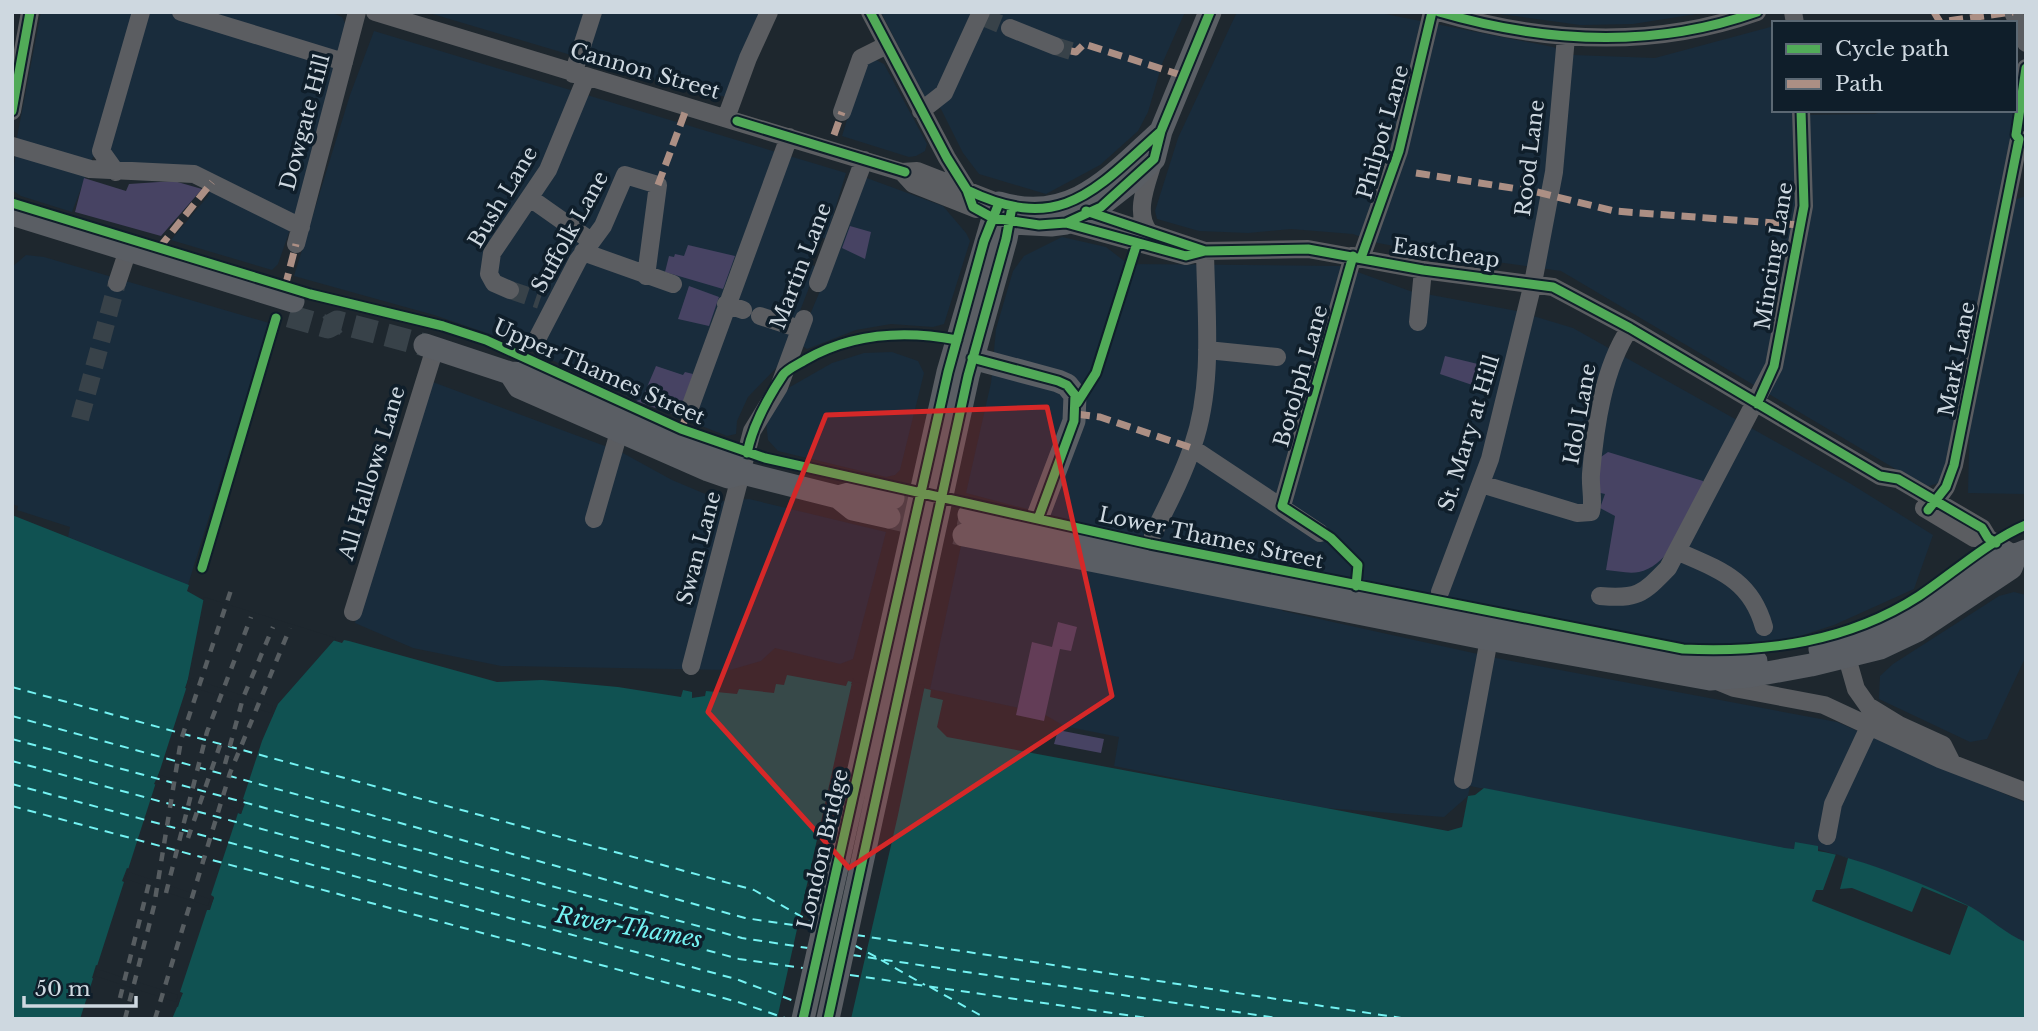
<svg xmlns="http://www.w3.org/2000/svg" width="2038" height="1031" viewBox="0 0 2038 1031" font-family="'Libre Baskerville',serif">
<rect width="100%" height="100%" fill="#1e272e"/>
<path fill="#192c3c" d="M41,12H330L342,17L346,25L308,178L278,264L272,270L171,240L208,196L215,181L93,157L72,212L21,196L12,190L17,137Z
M426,12H763L726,97L665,83Z
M881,12H1185L1162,64L1148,112L1138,131L1100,165L1046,194L979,174L963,153L941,109L923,95Z
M1237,12H1375L1553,47L1573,55L1655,58L1774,26V110H1793L1806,115L1875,114L1887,110H2015L1991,254L1946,468L1939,483L1926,487L1561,271L1432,253L1378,243L1353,234L1291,229L1248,233L1199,231L1157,219L1155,211L1178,138Z
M1485,12H1709L1633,24L1580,25Z
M374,31L846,173L826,239L818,236L808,263L817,267L779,365L748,397L737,421L736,434L727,436L638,401L516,343L434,315L294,276L350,95Z
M872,58L884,64L927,144L925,151L916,156L909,157L842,136L865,61Z
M864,177L943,206L966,233L970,241L944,324L933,327L891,324L856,330L807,349L798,343L847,227Z
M2026,196V494L1968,493L1970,414L2014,200Z
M1062,237L1106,247L1128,264L1341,266L1410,291L1517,311L1573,328L1851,484L1933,535L1914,589L1834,625L1794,638L1735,649H1684L1111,531L966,493L991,383L996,329L1013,271L1024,256Z
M26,255L44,257L269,323L188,585L68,537L70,527L17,510L18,506L12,504V267Z
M892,352L918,361L924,373L900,470L895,475L886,477L778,451L768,440L766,422L771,407L790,387L832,363L864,353Z
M422,378L621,452L672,480L722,501L749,499L886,532L853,659L840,664L775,648L761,661L730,670L501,666L413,648L355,623Z
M962,541L1272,603L1283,611L1496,658L1837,722L2026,803V942L2011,936L1968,906L1872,866L1795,842L1794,849L1785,848L1470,786L1468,796L1444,817L1325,808L1114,766L1119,737L1064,726L1042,713L930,689Z
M2014,592L2026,595V656L1987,739L1970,742L1879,699L1880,676L1893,664L1999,596Z"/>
<path fill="#474363" d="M84,178L126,191L129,184L174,181L202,189L161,236L75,212Z
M850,226L871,232L865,259L842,248Z
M688,245L735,256L723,289L665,272L669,256L674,257L675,254L684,256Z
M689,286L719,297L709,326L678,319Z
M1445,356L1486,366L1481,388L1440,374Z
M656,366L683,375L685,372L693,374L680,414L677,416L636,401L642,399Z
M1608,452L1703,481L1704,485C1690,511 1673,565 1639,572C1629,574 1617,571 1606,570L1615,516L1600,508L1605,494L1596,492L1598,459Z
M1058,622L1077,627L1071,651L1060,649L1044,721L1016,715L1032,642L1052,647Z
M1058,730L1104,739L1101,753L1054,744Z"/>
<path fill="#105252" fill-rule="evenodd" d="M12,515L189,585L187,591L203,600L342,643L344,640L349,641L497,682L542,680L618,687L681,697L683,690L692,692V698L705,696L706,691L737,694L739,689L774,693L776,684L784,685L787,675L846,686L848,681L852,682L851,684L916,699L919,687L931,690L930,697L943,700L937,727L947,737L1448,831L1462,827L1468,796L1475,795L1484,788L1785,848L1794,849L1795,842L1818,846V851C1860,858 1933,887 1971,907C1990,918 2005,934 2026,942V1019H12ZM190,674L277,704L272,717L185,688ZM160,771L245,801L241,814L154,784ZM127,868L214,898L209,910L124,882L122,881ZM96,965L182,993L178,1007L92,978Z"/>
<path fill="#1e272e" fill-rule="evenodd" d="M204,597L336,638L278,704L262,741L243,799L246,801L241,814L238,813L211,895L214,897L210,910H207L180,992L183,993L172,1019H80L186,689ZM191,678L273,706L271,713L189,686ZM161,775L241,803L239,810L158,782ZM129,872L210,899L208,906L126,879ZM97,969L178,995L176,1002L95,976Z
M853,678L855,682L914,695L917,684L925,685L898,815L851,1019H777Z
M1836,854L1848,858L1840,889L1852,888L1912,912L1922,887L1968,906L1950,955L1812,901L1816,890H1823Z"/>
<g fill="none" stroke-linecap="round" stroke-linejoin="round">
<path stroke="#74f2f2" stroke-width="2" stroke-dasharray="9 7" stroke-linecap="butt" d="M12,687L754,890L815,924
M12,716L745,918L813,928
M12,739L742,938L808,948
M12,761L739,959L803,968
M12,784L736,979L794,1001
M12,806L738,1002L788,1019
M856,935L1408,1019
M854,945L876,957
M852,955L1284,1019
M881,960L925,985
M850,975L1154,1019
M930,987L987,1019"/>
<path stroke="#384249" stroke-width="18" stroke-dasharray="18 9" stroke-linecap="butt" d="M983,17L1010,28
M1055,46L1071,51
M510,290L540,300
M80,419L117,283"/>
<path stroke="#384249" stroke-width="23" stroke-dasharray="23 11" stroke-linecap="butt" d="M289,316L328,327L337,322L425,345
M893,498L969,515
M889,517L964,535"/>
<path stroke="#5b5d61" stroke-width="18" d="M181,12L344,62
M375,12L902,172L917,171L999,203
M870,12L947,158L967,190L973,207
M1439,12C1545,43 1653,49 1757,12
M1793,12L1795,23
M2013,12L2026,43
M1010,28L1055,46
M573,74L593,12
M2023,88L2026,68
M12,111L30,12
M921,111L944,93L981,12
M842,112L861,58L885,46
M726,118L748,58L769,12
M12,146L90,169L194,174L301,227
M116,172L101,151L141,12
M902,172L913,184L976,209
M530,198L591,241
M1082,210L1205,251
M1066,223L1186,256L1205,251L1308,249L1423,270L1553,287L1630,328L1880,476L1898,479L1982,528L1988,538L2015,555
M1149,232C1133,212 1148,181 1154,159
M296,244L357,12
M583,252L673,284
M1361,258L1399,151L1432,12
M117,283L128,250
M818,283L864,160
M510,290L494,283L489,274L492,253L548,170L586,78
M726,304L743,310
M760,316L800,329
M1418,322L1423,270
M537,339L578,260L603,226L625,175L658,185L646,276
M1207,350L1277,357
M688,413L789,137
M1192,448L1320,533
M1481,484L1577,513L1591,512C1594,501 1590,487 1591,474C1595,427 1603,368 1630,328
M1936,501L1946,487L1954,465L2019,139
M1282,506L1353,256
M1924,508L1974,538H1988
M594,519L619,432
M1153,534C1167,506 1183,476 1193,445C1214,384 1206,315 1205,251
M1679,552C1720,570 1751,580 1764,627
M1440,592L1490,459L1533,283L1554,172L1566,37
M1600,596C1637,599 1642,595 1668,568L1774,366L1804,206L1801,110
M353,612L435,348
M1844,647L1856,689L1868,706L1899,725L1943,745L1951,761
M691,666L752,431L779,387L804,319
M1717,681L1734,688L1824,705L1940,759L2026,792
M1463,780L1489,639
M1827,836L1833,804L1869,727"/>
<path stroke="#5a5e64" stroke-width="23" d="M12,214L293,301
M1009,223L1051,225L1066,223L1092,212L1129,183L1154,159L1161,131L1210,12
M425,345L510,373L525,374L734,461L743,473
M972,358L1058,381L1067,385L1075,395L1074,421L1027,545
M510,373L519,387L708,470L728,477L743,473L838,497L853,509L889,517
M838,497L859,491L893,498
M969,515L1066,539L1673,657L1756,661
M964,535L1499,641L1710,679L1750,676L1811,665L1880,648L1918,630L2011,568L2016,555
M1820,649L1906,617L1999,554L2016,555L2026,551
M803,1019L948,372L993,218L999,203C1072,225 1111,176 1161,131
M828,1019L968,376L1006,239L1012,207"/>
<path stroke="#575d61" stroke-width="4.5" stroke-dasharray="9 9" stroke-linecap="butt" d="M225,764L243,698L273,627
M188,838L220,745
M166,893L207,732L251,617
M120,998L149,883
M125,1019L154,906L181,740L231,590
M155,1019L230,773L290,628"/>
<path stroke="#ac8f84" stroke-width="7" stroke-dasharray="14 7" stroke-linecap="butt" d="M1934,12L1940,22L2013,12
M1071,51L1076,52L1084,44L1184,76
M834,135L842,112
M1416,173L1525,190
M658,185L687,107
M1537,192L1614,211L1801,225
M159,248L212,182
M285,287L296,244
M1076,414L1100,417L1192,448
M681,429L688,413"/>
<g stroke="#0f1e2a" stroke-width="13">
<path id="cycleway" d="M870,12L947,158L967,190L973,207L993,218L1039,225L1066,223L1101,207L1154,159L1161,131L1210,12
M1439,12C1545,43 1653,49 1757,12
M12,111L30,12
M737,121L905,172
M967,190C1061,235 1094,191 1161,131
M12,203L310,294L443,326L486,340L681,429L765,458L1150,544L1683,649C1766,653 1848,642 1919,596C1952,574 1990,540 2026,525
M1086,211L1205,251
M1066,223L1186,256L1205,251L1308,249L1423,270L1553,287L1630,328L1880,476L1898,479L1982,528L1988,538L1996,543
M1353,256L1282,506L1331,538L1358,565L1356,586
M1361,258L1399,151L1432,12
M972,358L1058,381L1067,385L1075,395L1074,421L1038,519
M1077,403L1096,373L1137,243
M1757,404L1774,366L1804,206L1801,110
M747,453C753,424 767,399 783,375C787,369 799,364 805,360C852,333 904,330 957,340
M1928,510L1946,487L1954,465L2019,139L2016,135L2026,68
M202,568L276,318
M803,1019L948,372L984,241L999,203
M828,1019L968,376L1006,239L1012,207"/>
</g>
<use href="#cycleway" stroke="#51ab58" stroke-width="9"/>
</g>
<path fill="#d62828" fill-opacity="0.2" stroke="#d62828" stroke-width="5" stroke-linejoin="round" d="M1047,407L1112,696L849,868L708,712L826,415Z"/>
<g text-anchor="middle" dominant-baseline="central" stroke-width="7" stroke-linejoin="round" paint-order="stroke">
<g font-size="21" fill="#ced8e0" stroke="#0f1e2a">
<text transform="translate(645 71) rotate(16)">Cannon Street</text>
<text transform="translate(305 122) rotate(-75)">Dowgate Hill</text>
<text transform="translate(1383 132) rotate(-74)">Philpot Lane</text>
<text transform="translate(1530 158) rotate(-83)">Rood Lane</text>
<text transform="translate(503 197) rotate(-59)">Bush Lane</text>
<text transform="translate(570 232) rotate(-61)">Suffolk Lane</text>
<text transform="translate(1446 253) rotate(8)">Eastcheap</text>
<text transform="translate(1774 256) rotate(-81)">Mincing Lane</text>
<text transform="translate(801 266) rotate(-69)">Martin Lane</text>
<text transform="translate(1957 359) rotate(-79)">Mark Lane</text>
<text transform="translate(599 372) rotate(24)">Upper Thames Street</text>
<text transform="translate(1301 376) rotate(-74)">Botolph Lane</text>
<text transform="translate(1580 414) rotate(-80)">Idol Lane</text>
<text transform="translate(1469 433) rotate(-73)">St. Mary at Hill</text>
<text transform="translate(372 473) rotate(-73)">All Hallows Lane</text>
<text transform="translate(1211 538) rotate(12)">Lower Thames Street</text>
<text transform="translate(699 548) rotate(-75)">Swan Lane</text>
<text transform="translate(823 849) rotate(-77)">London Bridge</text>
</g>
<g font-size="23" font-style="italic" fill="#74f2f2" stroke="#0f1e2a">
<text transform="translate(629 927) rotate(10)">River Thames</text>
</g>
</g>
<rect width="2038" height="1031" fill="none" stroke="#ced8e0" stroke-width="28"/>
<rect x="1772" y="21" width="245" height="91" fill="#0f1e2a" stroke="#5b6873" stroke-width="2"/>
<rect x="1786" y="44" width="35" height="10" fill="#51ab58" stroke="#5b6873" stroke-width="2"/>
<text x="1835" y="56" font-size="21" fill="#ced8e0">Cycle path</text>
<rect x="1786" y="79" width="35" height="10" fill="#ac8f84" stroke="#5b6873" stroke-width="2"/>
<text x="1835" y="91" font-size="21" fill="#ced8e0">Path</text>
<path d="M24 996v10h112v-10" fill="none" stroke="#ced8e0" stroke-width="3.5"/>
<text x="35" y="996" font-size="21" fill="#ced8e0" stroke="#0f1e2a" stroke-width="5" paint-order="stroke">50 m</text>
</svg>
